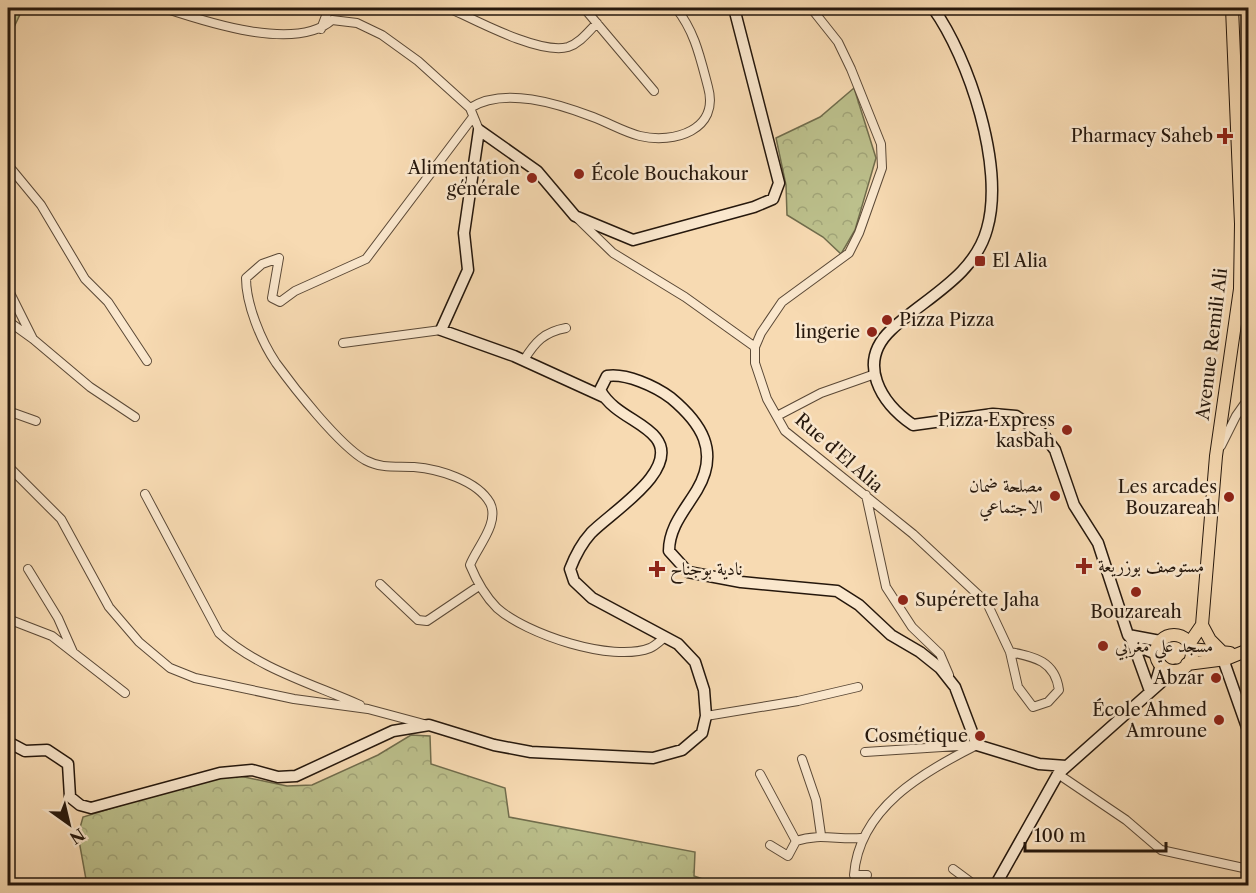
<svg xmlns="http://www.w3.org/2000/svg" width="1256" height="893" viewBox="0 0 1256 893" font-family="'Libre Caslon Text',Amiri,serif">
<defs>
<pattern id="forest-crowns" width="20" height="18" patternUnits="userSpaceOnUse" patternTransform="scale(1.5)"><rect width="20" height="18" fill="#bcc08c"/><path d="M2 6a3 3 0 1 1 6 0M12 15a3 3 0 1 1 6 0" fill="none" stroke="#a1a478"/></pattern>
</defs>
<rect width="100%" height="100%" fill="#f7dab2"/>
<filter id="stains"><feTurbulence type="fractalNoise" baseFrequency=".00333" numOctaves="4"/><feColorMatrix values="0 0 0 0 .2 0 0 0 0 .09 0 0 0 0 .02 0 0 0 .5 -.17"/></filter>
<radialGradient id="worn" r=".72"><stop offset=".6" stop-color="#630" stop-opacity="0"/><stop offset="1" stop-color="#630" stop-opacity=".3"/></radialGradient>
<path fill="url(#forest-crowns)" stroke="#706c4c" stroke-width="1.5" d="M8,8H23L8,40Z
M854,88L876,158L855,230L841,254L823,237L787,215L786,185L776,138L820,117Z
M411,735L430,736L431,764L505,788L509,817L695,852L694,876L720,885H87L78,835L83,817L226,773L287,786L312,785L378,755Z"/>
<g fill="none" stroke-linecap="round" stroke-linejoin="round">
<g stroke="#5a4836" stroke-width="10">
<path id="street" d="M164,8C206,22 296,52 332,20L357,23L382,35L418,61L470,108L479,130
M449,8C475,20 540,55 568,47C580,43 588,32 597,23
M584,8L654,91
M811,8L838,42L851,69L881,144L882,168L859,233L849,253L782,302L761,333L755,347V363L767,399L785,431L913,534L987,603L1010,652L1018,687L1033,707L1048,702L1059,690C1055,661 1035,657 1010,652
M321,29L329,8
M470,108C504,86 559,104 593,117C609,123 624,132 640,136C674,144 720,130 708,87C700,57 695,32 676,8
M473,117L366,259L295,291L280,302L272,298L279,258L262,264L246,278C246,304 261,341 276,363C294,388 339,445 365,460C382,469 396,466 414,467C438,469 477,480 490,503C500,523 477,547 470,565C477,582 484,595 497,608C526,634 612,663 650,648C655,646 660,641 665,637
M8,165L41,205L85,279L108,302L147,361
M577,218L613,253L685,297L755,347
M8,289L33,339L8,321
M33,339L90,387L135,417
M343,343L441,330
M524,360C535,342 544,332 566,328
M8,411L36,421
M777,416L821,393L875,374
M1221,446L1236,416L1248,399
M8,466L61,519L109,607L139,642L170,668L195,678L294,699L368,709L424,724
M145,494L219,633C257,668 313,684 360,705
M866,495L886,587L912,627L940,654L949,675
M28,569L58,618L73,652
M380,584L418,620L427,621L479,586
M8,619L52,636L125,693
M706,716L798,701L858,687
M865,752L973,745
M802,759L816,800L821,835
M760,774L796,841
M1058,774L1126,820L1161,850L1248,869
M770,845L788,856L796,841C819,833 838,840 861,838
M953,869L976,886
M867,875H854C859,808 923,772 977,745"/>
</g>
<g stroke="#25170c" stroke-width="13">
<path id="secondary" d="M933,8C969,58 1005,167 987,229C974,277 923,299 891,330C856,363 881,403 913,425L993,414L1016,416L1043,434L1055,450L1074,505L1098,543L1128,635L1139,647L1156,654
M604,397L514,356L441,330L468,270L464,233L479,130L537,171L575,216L633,240L754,207L773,199L779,183L734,8
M1128,635L1160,641
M1132,641L1150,691
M1223,659L1248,730
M1155,685L1161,665
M8,742L25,751L47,750L68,764L70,797L80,805L91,808L220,773L252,770L278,777L296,776L393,731L429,725L494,745L531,752L653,758L682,750L702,733L706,716L704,690L695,662L678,644L592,598L574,581L570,569C575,556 582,543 591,533C610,513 681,470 656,438C643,421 613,414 600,390L607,376C626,373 655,386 671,398C701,423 720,451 697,490C685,510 669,527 669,551L688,572L741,582L837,591L859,605L891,635L920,652L940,668L955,687L977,745L1039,764L1066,766
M995,886L1058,774L1175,670"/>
</g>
<g stroke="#25170c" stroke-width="14">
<path id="primary" d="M1202,625L1210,640L1223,653
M1156 653a18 18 0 1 1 36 0a18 18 0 1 1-36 0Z
M1189,644L1202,625L1216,456L1240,289L1241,224L1232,8
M1191,649L1230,653
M1187,664L1226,659L1248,650"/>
</g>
<use href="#street" stroke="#fae7cd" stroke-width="8"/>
<use href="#secondary" stroke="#fae7cd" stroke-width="10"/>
<use href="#primary" stroke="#f7dab2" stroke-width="12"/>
</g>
<g fill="#8f2418" stroke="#fae7cd" stroke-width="2">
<path d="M1222 127h6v6h6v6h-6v6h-6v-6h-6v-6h6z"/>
<circle cx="579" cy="174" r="6"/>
<circle cx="532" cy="178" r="6"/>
<rect x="974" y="255" width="12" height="12" rx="3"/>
<circle cx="887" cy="320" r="6"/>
<circle cx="872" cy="332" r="6"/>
<circle cx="1067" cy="430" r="6"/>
<circle cx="1055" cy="496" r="6"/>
<circle cx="1229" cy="497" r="6"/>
<path d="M1081 557h6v6h6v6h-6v6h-6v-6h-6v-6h6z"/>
<path d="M654 560h6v6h6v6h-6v6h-6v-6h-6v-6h6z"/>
<circle cx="1136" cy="592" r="6"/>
<circle cx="903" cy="600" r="6"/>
<circle cx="1103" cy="646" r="6"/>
<circle cx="1216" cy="678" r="6"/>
<circle cx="1219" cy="720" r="6"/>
<circle cx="980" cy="736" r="6"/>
</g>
<g text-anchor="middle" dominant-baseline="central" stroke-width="5" stroke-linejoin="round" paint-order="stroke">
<g font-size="18" fill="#25170c" stroke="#fae7cd" text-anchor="end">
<text x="1213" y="136">Pharmacy Saheb</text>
<text x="520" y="168">Alimentation<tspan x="520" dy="21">générale</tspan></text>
<text x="591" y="174" text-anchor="start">École Bouchakour</text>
<text x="992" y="261" text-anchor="start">El Alia</text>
<text x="899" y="320" text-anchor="start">Pizza Pizza</text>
<text x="860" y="332">lingerie</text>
<text x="1055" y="420">Pizza Express<tspan x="1055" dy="21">kasbah</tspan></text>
<text x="1043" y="486">مصلحة ضمان<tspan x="1043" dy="21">الاجتماعي</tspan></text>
<text x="1217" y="487">Les arcades<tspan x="1217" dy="21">Bouzareah</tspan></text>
<text x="1098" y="566" text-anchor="start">مستوصف بوزريعة</text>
<text x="670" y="569" text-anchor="start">نادية بوجناح</text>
<text x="915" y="600" text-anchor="start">Supérette Jaha</text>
<text x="1136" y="612" text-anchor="middle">Bouzareah</text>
<text x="1115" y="646" text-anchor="start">مسجد علي مغربي</text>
<text x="1204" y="678">Abzar</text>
<text x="1207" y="710">École Ahmed<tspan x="1207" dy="21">Amroune</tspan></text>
<text x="968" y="736">Cosmétique</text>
</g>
<g font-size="18" fill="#25170c" stroke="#fae7cd">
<text transform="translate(1212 344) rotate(-83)">Avenue Remili Ali</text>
<text transform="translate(839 453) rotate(41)">Rue d'El Alia</text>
</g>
</g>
<rect width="1256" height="893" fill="none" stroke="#f7dab2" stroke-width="30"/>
<rect x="9" y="9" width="1238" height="875" fill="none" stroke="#25170c" stroke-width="3"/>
<rect x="15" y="15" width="1226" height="863" fill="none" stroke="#25170c" stroke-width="1.5"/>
<g transform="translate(69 824) rotate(146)" stroke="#fae7cd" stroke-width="4.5" paint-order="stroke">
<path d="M0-4.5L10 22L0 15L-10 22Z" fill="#25170c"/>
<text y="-9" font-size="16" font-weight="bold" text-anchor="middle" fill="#25170c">N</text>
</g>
<path d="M1025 842v9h141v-9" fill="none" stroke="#25170c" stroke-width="3"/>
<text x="1034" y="842" font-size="18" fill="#25170c" stroke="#fae7cd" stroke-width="4.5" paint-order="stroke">100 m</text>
<rect width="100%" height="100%" filter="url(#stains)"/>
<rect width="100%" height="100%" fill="url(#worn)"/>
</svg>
